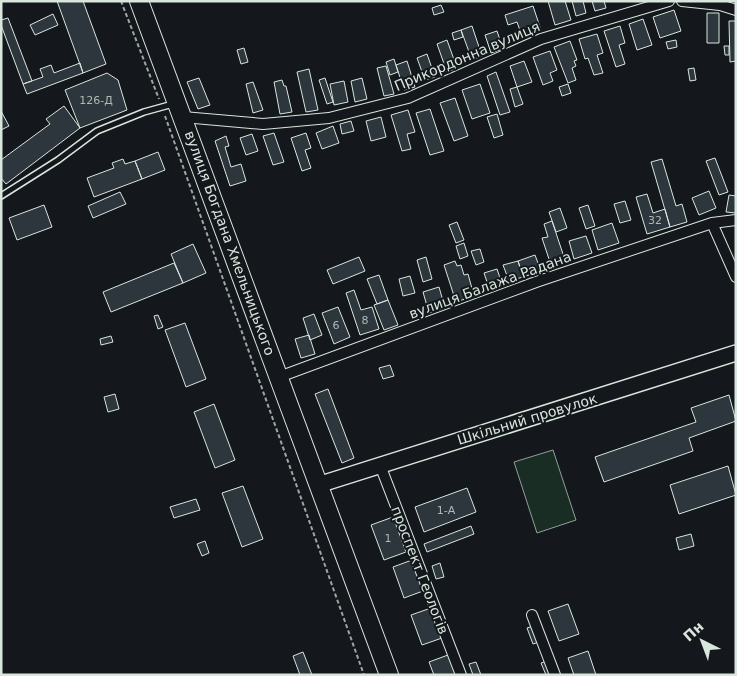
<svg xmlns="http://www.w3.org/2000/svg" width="737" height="676" viewBox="0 0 737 676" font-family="'DejaVu Sans',sans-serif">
<rect width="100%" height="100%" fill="#14181c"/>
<path fill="#1a2d24" stroke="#939e99" d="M553,450L576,520L537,533L514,462Z"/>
<path fill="#2c363c" stroke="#d8e6dc" d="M57,1H83L106,64L83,73Z
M548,1H565L571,20L555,25Z
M572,1H583L586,13L576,16Z
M592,1H604L606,8L595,11Z
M441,5L444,12L434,15L432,8Z
M533,6L541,30L522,36L517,22L508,25L505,15Z
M674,10L681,31L660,38L653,17Z
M707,13H719V43H707Z
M53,14L58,25L35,35L30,25Z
M8,18L32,81L23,84L1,25V20Z
M643,19L652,45L637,50L629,24Z
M729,21H736V61L730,62Z
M472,26L482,56L472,60L461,30Z
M620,26L625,43L619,45L625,64L616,67L604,31Z
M461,30L463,37L454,40L452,33Z
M497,31L503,49L491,53L485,35Z
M597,34L603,53L597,55L603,73L594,75L588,58L585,59L579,39Z
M447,40L457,68L447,72L437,44Z
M676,40L677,47L668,49L666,42Z
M570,41L577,60L574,61L576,66L572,68L576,80L568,83L554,47Z
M724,46H729V55H725Z
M244,48L248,62L241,64L237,50Z
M550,51L557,70L550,73L553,81L543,85L533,57Z
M427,54L435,77L425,80L417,58Z
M394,59L398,72L390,75L386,62Z
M407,61L415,87L404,90L396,65Z
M524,61L532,82L517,87L510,66Z
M80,63L83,73L27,94L23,84L43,77L40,69L51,65L54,73Z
M386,66L394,94L384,96L377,68Z
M694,68L696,80L690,81L688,69Z
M309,69L318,110L306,112L297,72Z
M496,72L510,112L500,115L487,76Z
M107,73L118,80L127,110L80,128L65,90Z
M199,78L210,105L198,109L187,82Z
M325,78L333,102L327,104L319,80Z
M362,78L367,99L355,102L351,81Z
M282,80L284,86H286L292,112L280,114L274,82Z
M344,81L348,102L334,105L330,84Z
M253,82L263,110L253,113L246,84Z
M480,84L490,113L472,119L462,90Z
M568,84L571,93L562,96L559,87Z
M517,87L523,104L515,107L510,89Z
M455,98L468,136L454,141L440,103Z
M64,106L80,128L6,184L1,178V160L50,124L46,119Z
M430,109L444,151L430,155L416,113Z
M408,110L415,132L407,134L411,149L402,151L391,115Z
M1,111L9,126L1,130Z
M497,114L503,135L494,138L487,117Z
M381,117L386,137L371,141L366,121Z
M351,121L354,131L342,134L340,124Z
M333,126L339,143L322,149L316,133Z
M274,133L284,162L273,165L263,136Z
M306,133L311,148L305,150L311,168L302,171L291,138Z
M252,134L258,151L246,155L240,138Z
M226,136L229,146L225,147L231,167L241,164L246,181L230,186L215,141Z
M158,152L165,170L142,179L135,161Z
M715,158L728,192L719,195L706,161Z
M123,159L125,164L135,161L142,179L94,197L87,178L114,168L112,163Z
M662,159L676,206L682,204L687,222L670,227L651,162Z
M709,191L716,208L699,215L692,198Z
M120,192L126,204L93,218L88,206Z
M647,194L653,213L665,209L670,227L647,234L636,197Z
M729,195L736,196V213L726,212Z
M625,201L631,220L620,223L614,204Z
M44,205L52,227L17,240L9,218Z
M588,205L595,226L586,229L579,208Z
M560,208L567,228L556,232L549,212Z
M552,221L565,260L551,265L542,238L548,237L544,224Z
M457,222L464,240L456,243L449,225Z
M612,223L619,243L598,250L592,230Z
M586,236L592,253L574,259L569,241Z
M464,243L468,256L460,259L456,246Z
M193,244L206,273L183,283L171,254Z
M480,249L484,262L476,265L471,251Z
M535,255L541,271L523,277L518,261Z
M359,257L365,271L333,284L327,270Z
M426,257L432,279L423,282L417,260Z
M455,261L457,266L461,265L464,275L468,274L474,296L456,302L444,265Z
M518,261L523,277L509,281L503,265Z
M174,263L183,283L111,312L103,292Z
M497,269L502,284L489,288L484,273Z
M379,275L388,300L377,304L367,279Z
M410,276L415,293L403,296L399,279Z
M439,287L445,308L429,313L423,292Z
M354,290L361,310L372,307L379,329L360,335L346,293Z
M388,300L398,325L384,330L374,305Z
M338,307L350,337L334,344L322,313Z
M314,314L322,335L310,340L303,318Z
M158,315L163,327L158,329L154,316Z
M185,323L206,379L186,387L165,330Z
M309,335L315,354L301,358L295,339Z
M111,336L113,342L101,345L100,339Z
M390,365L394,376L383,379L379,368Z
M328,389L354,458L342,463L315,394Z
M115,394L119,409L108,412L104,397Z
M729,395L736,421L689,438L693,451L604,482L595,457L696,422L691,408Z
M214,404L235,460L215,468L194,412Z
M728,466L736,495L679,514L670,485Z
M243,486L263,539L242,547L222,493Z
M467,488L476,512L424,532L415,507Z
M196,499L200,510L174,518L170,507Z
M393,517L406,552L384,560L371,525Z
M471,526L474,534L427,552L424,544Z
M691,534L694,546L679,550L676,538Z
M205,541L209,553L202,556L197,544Z
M412,560L423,591L404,598L393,567Z
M440,563L444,577L436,579L432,566Z
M568,604L579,634L559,641L548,611Z
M431,608L442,638L422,645L411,615Z
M533,626L539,642L533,644L527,628Z
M588,651L596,675H574L568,658Z
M303,652L312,675H300L293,656Z
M448,655L456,675H434L429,662Z
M547,661L551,673L546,675L541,663Z
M476,662L481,675H473L469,664Z"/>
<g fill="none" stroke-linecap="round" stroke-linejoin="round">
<g stroke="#d8e6dc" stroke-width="8">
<path id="service" d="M1,196L58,160L97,131L144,112L173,104"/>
</g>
<g stroke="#d8e6dc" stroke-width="12">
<path id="minor" d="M682,1L720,5L736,10
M183,117L263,124L329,118L408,98L541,39L669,1
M712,223L736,277
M279,377L536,282L712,223L736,220
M380,465L461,675
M532,615L555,675"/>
</g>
<g stroke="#d8e6dc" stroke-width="18">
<path id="secondary" d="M318,485L736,353"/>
</g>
<g stroke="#d8e6dc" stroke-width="20">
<path id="trunk" d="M139,1L389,675"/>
</g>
<path stroke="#9da8a2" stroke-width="2" stroke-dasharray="4 2.5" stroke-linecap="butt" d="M121,1L159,99
M165,116L364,675"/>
<use href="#service" stroke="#14181c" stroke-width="5"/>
<use href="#minor" stroke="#14181c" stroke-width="10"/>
<use href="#secondary" stroke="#14181c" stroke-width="15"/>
<use href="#trunk" stroke="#14181c" stroke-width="18"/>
</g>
<g text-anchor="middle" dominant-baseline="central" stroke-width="4" stroke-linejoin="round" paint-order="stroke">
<g font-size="11" fill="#adbab4">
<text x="96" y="100">126-Д</text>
<text x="655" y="220">32</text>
<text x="365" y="320">8</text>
<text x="336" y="325">6</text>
<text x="446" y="510">1-А</text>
<text x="388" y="538">1</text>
</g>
<g font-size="14" fill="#d8e6dc" stroke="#14181c">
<text transform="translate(467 56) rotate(-23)">Прикордонна вулиця</text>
<text transform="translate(230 243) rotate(70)">вулиця Богдана Хмельницького</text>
<text transform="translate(490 285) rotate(-20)">вулиця Балажа Радана</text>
<text transform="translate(527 419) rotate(-17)">Шкільний провулок</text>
<text transform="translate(420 570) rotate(69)">проспект Геологів</text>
</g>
</g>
<rect width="737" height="676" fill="none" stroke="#d8e6dc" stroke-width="5"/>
<g transform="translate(702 641) rotate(318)" stroke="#14181c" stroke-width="4" paint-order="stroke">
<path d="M0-4L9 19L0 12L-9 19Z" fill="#d8e6dc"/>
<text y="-8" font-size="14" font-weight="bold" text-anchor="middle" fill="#d8e6dc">Пн</text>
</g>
</svg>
